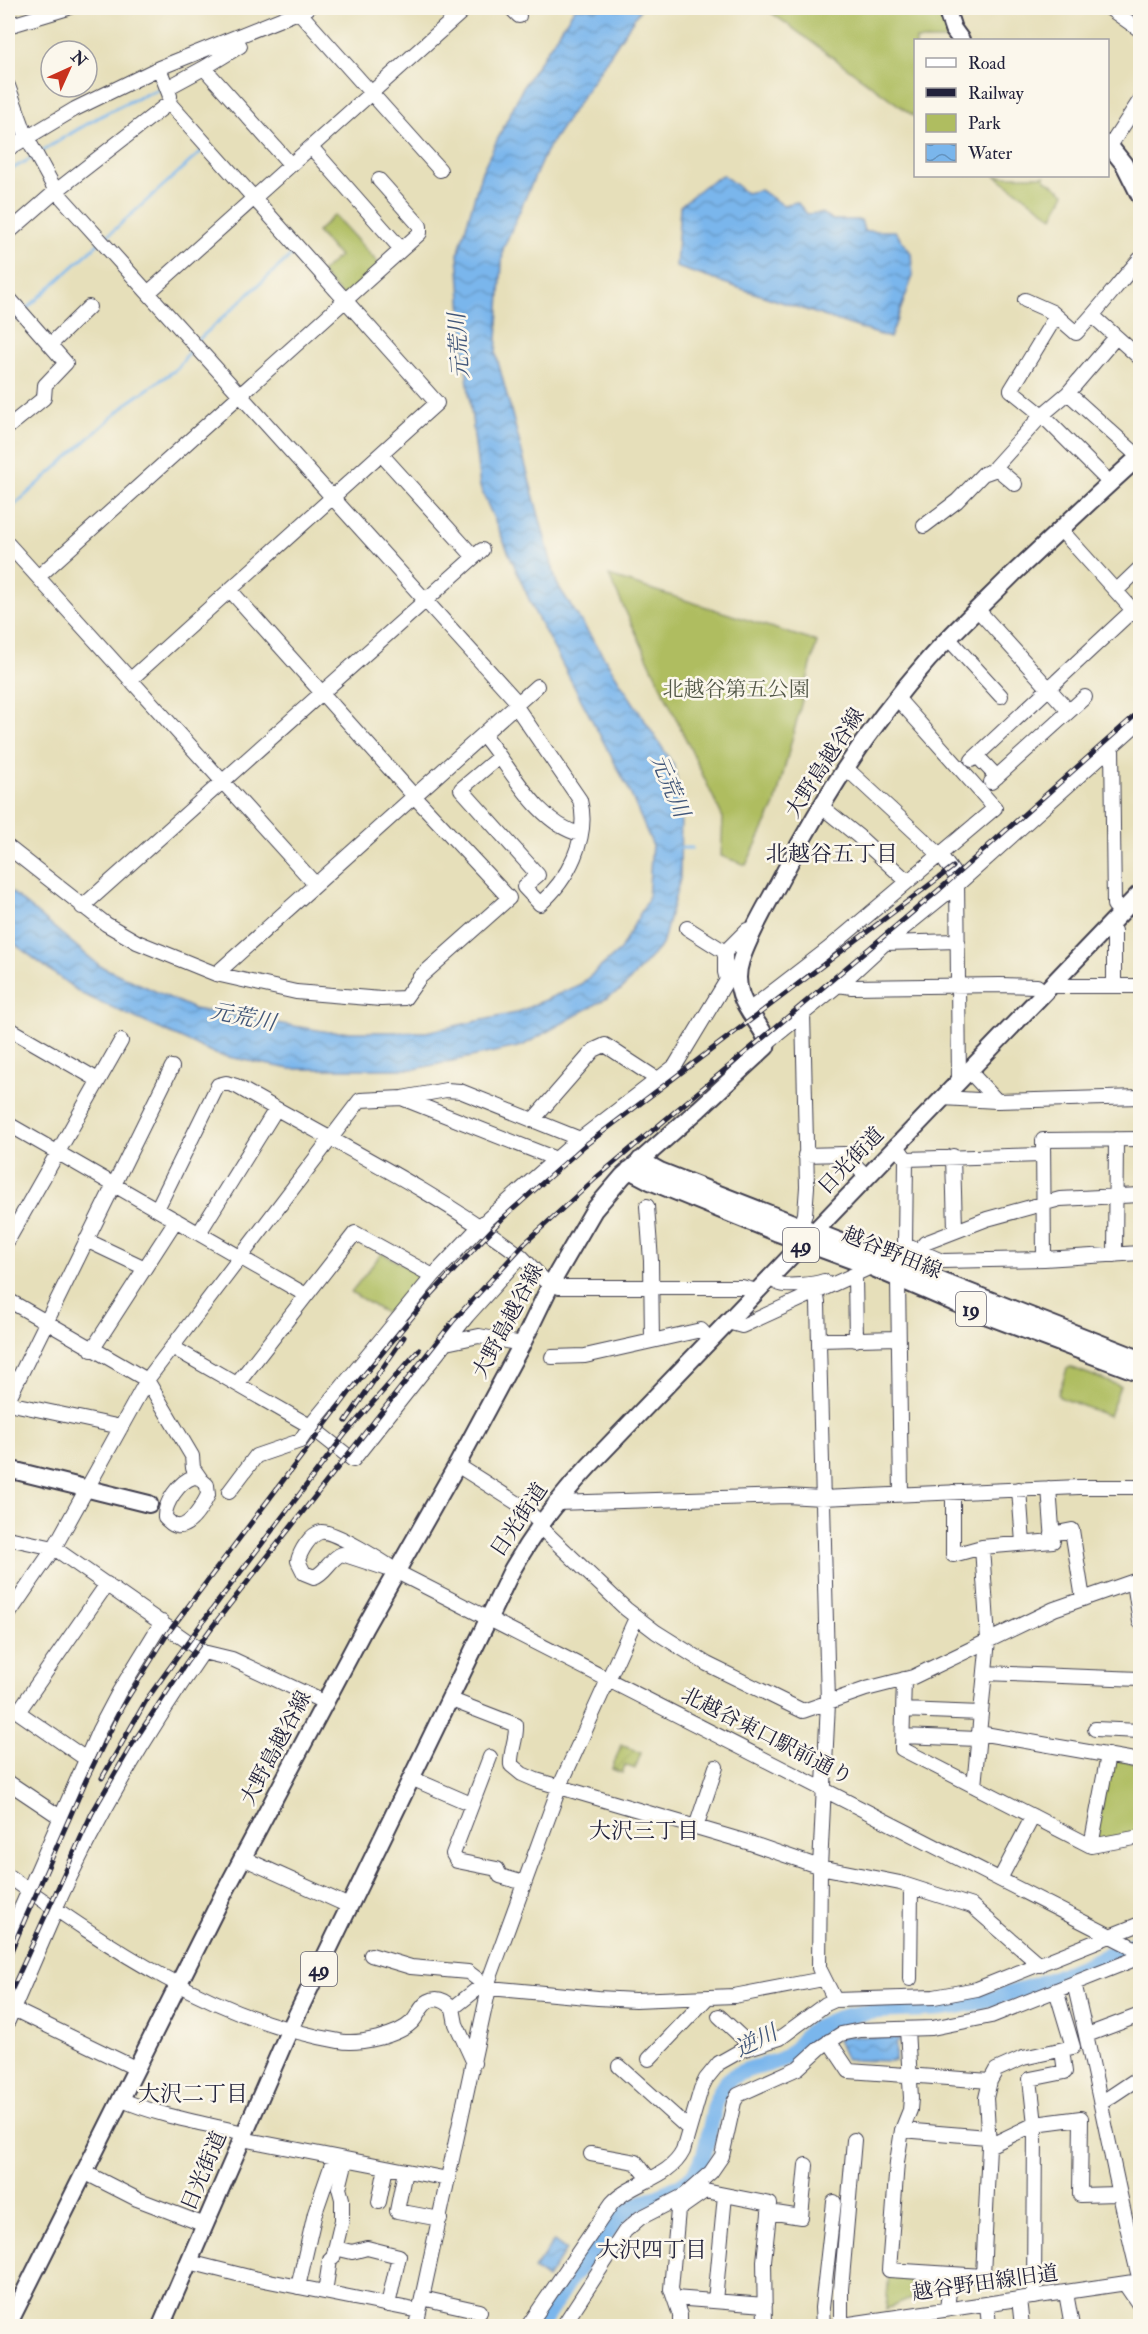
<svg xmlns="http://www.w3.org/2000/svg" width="1148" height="2334" viewBox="0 0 1148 2334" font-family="'IM FELL Double Pica','Noto Serif JP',serif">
<defs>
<pattern id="garden-furrows" width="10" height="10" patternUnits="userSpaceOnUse" patternTransform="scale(1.5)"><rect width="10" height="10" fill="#afbd60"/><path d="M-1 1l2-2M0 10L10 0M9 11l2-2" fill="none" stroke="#96a254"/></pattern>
<pattern id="water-waves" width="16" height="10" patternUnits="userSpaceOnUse" patternTransform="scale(1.5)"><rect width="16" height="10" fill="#7ab6ec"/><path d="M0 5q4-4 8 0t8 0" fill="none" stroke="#6494c0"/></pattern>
</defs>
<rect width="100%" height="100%" fill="#fbf7ec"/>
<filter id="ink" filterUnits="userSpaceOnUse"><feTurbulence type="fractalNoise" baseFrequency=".0167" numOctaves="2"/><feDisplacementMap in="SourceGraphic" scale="12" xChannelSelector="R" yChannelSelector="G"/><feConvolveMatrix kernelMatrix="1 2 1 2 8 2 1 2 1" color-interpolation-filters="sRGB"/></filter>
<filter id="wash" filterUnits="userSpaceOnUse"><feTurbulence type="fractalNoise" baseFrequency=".008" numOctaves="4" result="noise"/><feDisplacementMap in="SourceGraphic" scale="24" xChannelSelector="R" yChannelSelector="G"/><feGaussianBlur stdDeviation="1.35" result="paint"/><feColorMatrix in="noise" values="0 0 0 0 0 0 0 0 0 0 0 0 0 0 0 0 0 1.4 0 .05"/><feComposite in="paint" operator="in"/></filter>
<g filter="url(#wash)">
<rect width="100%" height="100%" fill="#e6dfba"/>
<path fill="#afbd60" stroke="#68704e" stroke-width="1.5" d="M765,8H942L954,40H916L915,117Z
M996,176H1045V179L1065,193L1053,217Z
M334,215L380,265L344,298L321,273L339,256L317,232Z
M609,576L817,642L775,805L746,865L721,856L723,818Z
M382,1253L424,1277L393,1318L351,1292Z
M1070,1367L1120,1386L1109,1416L1059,1397L1058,1394L1067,1369Z
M1110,1758L1140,1764V1833L1095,1842Z
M889,2273L923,2275L921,2295L886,2309Z"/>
<path fill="url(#garden-furrows)" stroke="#68704e" stroke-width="1.5" d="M621,1745L641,1753L635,1769L625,1765L622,1773L612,1769Z"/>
<path fill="url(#water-waves)" stroke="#4e6c94" stroke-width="1.5" d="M575,8H641L546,151L503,249L496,354L557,584L674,766L681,804L680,879L662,945L621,990L522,1046L415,1069H291L218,1055L82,994L8,939V889L100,966L194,1009L329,1032H426L516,1013L581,984L620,950L648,899L652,844L628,788L535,613L480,487L465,359L458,254L482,171L524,85Z
M723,175L746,193L760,190L783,205L797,202L807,214L821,213L833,220H861L864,231H895L911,253L913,276L890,338L676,267L680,206L704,186Z
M847,2036L900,2038V2042H896L895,2061L846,2060L837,2040Z
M554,2241L566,2250L547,2279L534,2269Z"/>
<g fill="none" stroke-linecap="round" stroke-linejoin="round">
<path stroke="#7ab6ec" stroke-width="3" d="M39,153C79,128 118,104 162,88
M8,171L34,157
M104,239L203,150
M24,311L99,243
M8,326L19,315
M196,342L295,252
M8,511L129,402L178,368L192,347
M678,848H692"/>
<path stroke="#7ab6ec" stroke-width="16" d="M540,2326L570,2279L623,2213C644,2197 677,2194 694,2174C714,2150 707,2095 731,2078C747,2066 769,2067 786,2057C798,2049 805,2032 819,2026C867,2003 908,2014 957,2006C1021,1996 1082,1967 1140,1941"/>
</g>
</g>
<g filter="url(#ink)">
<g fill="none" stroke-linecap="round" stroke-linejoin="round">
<g stroke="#3f3e4e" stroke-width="16">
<path id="minor" d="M511,8L519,16
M1109,8L1140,30
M299,12L440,170
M8,26L68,8
M234,38L240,46L204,68L291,165
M8,86L27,138L56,191L518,703
M167,88L204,68
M1110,146L1140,100
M311,147L401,249
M8,149L75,109L159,68L308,8
M8,233L56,191L169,103L170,96L159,68
M148,293L466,8
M8,297L66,363L45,385L44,398L8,427
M1025,300L1052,312L1076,333C1099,310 1118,283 1140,259
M1056,316L1011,390L1042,415L1110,483
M1093,316L1140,358
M51,344L89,307
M1068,393L1139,457
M381,454L474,557
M1015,484L995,467L1042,415L1068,393L1116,337
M924,526L957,501L983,474L997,469
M1060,529L1140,618
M8,544L315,884
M38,577L420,233V226L379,180
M1116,591L1140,568
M977,609L1069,711
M948,638L1001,696
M130,680L437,403L169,103
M483,735C511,767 536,823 580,834
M1112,746L1114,905L1121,913
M977,756L997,777
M499,757L461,789L538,875L524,887L540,904C568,880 590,837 580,800L515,705
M972,760L1133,610
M846,768L941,856L957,878L959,1081
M991,782L1085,697
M822,807L858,836L907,881
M8,847L106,924L137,942L216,974L296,992L381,999L405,998L420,977L509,898L414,796L230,590
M82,907L482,550
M1108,927L1114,931V986
M687,928L725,952L747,930L755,929
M885,943L958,941
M725,952V972L727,980
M216,974L537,686
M838,985L852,987L1001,985L1037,986L1045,993
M1051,986H1140
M749,1010L828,949L995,808L897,698
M8,1028L98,1080
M768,1042L848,977L885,943L958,884L1140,721
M969,1071L997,1101
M942,1098L997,1101L1140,1097
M404,1099L556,1159
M533,1120L594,1050L605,1045L657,1079
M8,1124L306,1295
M897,1146L906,1159L905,1245L942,1261L1044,1259L1140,1253
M805,1155L844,1154L867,1177
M953,1156L955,1229
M906,1159L1042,1155
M647,1206L651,1261L652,1340
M157,1209L218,1085L226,1083L236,1086C331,1141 433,1189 521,1256
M801,1226L805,1214L807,1187L803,1013
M199,1233L276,1109
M8,1240L121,1041
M86,1240L145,1268
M1115,1255L1116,1139
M1044,1259L1043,1140L1140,1139
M912,1270L918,1251L925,1243L987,1219L1060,1199L1140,1195
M855,1275L856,1340
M771,1276C773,1279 775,1282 778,1283C786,1288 815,1284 824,1281
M898,1280L901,1494
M815,1284L818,1303L828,1703L820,1867L819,1968L835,2000
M8,1300L147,1380L192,1456L193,1468L202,1481
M728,1322L742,1326L871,1267
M819,1340L898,1338
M446,1343L479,1336L522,1344
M172,1347L310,1426L353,1460L467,1316L521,1256L544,1280L559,1287H742L757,1291
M92,1350L176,1220
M552,1357L585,1356L701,1330L710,1340
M237,1384L355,1233L433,1276
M8,1400L172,1067
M8,1403L121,1427
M457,1465L517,1503L541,1523
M194,1477L199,1478L207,1485L208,1495C203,1505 190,1528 177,1526C172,1526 169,1521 165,1518C164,1504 179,1481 194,1477Z
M1019,1489L1023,1543
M229,1492L256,1456L300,1441L310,1426L433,1276L481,1225L571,1146L675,1066L727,980L738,975
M953,1492V1555L982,1547L1053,1541L1049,1488
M555,1503L786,1496L822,1498L1079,1487H1140
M539,1526L626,1609L656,1632L707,1664L803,1711L866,1689L913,1677L1054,1609L1140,1579
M1052,1534L1072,1530L1083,1599
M8,1538L54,1548L203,1652L232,1659L326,1703
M397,1572L342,1554C330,1558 326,1573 314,1577L304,1573L298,1561C300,1552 310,1534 321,1532C333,1530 386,1563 397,1572L1140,1951
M1134,1582L1140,1622
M8,1615L54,1548L147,1380L360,1100L402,1098L446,1090L460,1091L580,1139
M985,1673L1140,1679
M904,1679L902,1749L1091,1846L1140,1837
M449,1699L516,1725C517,1739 510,1751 511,1765L522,1774L536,1780L747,1842L820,1867L900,1883L972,1906L1040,1965
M8,1705L86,1759
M903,1710L981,1713
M18,1712L107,1584
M1095,1729L1140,1731
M979,1733L1140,1761
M903,1736L978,1739
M490,1757L453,1854L457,1861L497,1869L500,1876L524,1883
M411,1778L471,1804
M8,1782L60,1817
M974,1786L988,1640L982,1547
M696,1827L716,1767
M1091,1846L1108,1755
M243,1858L349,1906
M8,1876C111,1948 212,2019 339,2041C358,2045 398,2036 412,2022C418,2016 421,2005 429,2001C438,1996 447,2002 453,2008L485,1983
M1000,1879L1033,1816
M55,1909C97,1816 145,1736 203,1652
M8,1938L99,1730L119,1692L162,1622
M371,1955L411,1967L468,1972L489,1988L598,1998L635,2000L734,1996L823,1979
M910,1979L911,1887
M1074,1983C1098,2082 1115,2182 1140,2281
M453,2008L456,2024L474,2063
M13,2009L135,2068
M719,2016L752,2047
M8,2021L56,1910
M907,2029L911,2098L910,2110L902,2130L897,2162L889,2270L983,2276L989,2146L986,2098L990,2081L996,2070L1023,2058L1073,2047L1056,1990
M1087,2035L1140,2015
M829,2041L849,2071L990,2081
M649,2059L707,1998
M619,2066L689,2129
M120,2099C159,2116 202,2123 244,2133
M1101,2103L1140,2077
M902,2130L987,2137
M242,2139L448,2179
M989,2146L1035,2124L1081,2118L1080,2195L1118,2194
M591,2154L636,2162L650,2180
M405,2171L397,2211L440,2219
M84,2172L137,2199L205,2225
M379,2202L386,2167
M769,2212L801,2217L806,2165
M335,2248L352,2252L367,2248L399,2256L388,2305
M189,2262L249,2277L419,2311
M1125,2284L1140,2306
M298,2287L315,2213L334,2158
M325,2292L330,2260L333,2258L342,2220V2199L339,2188L346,2160
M1066,2293L1072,2326
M1034,2297L1035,2124L1030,2079L1065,2072L1062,2050
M422,2298L480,2311
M674,2298L765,2305
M1019,2299L1022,2326
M715,2301L725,2195
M987,2304L989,2326
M947,2309L951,2274
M841,2325V2290L854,2140
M416,2326L489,1988V1980L559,1788L636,1618
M528,2326L612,2203C633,2181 669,2179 683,2151L701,2089L706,2079L719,2063L742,2050L780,2038L826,2004L835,2000L934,1997L977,1989L1140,1924
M563,2326L625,2231L640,2218L685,2195L711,2172L722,2156L734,2102L738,2095L798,2068L821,2047L841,2034L861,2030L932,2028L991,2016L1140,1957
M680,2326V2315L671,2289L678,2210L705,2191L770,2204L764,2261L765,2326
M823,2326L822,2308L834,2202
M836,2326L1140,2281"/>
</g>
<g stroke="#3f3e4e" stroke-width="20">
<path id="major" d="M946,8L953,29L961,40
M1108,144L1124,164L1140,196
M640,1160L660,1171L1140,1359
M629,1170L650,1181L778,1233L871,1267L969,1309L1140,1373
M8,1469L149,1504
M8,2325L222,1897L365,1627L457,1465L522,1344L551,1284L594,1210L623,1176L699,1109L766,1047C772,1027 726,1005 741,960C751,930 769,902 783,875C822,799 871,725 928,660C955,630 985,602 1014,573C1056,534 1097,494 1140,456
M161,2326L289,2031L512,1570C534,1531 559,1498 589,1466L1140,893"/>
</g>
<use href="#minor" stroke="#fff" stroke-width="14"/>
<use href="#major" stroke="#fff" stroke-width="16"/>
<g stroke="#22223b" stroke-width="5">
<path id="rail" d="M346,1421L404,1337
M102,1778L147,1699L204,1620L346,1433L419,1350
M8,1958L86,1780L122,1707L168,1633L349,1393L428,1298L502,1219L584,1146L953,867
M8,1998L92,1813L131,1746L186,1663L212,1627L454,1320L525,1243L596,1178L940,889L1140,711"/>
</g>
<use href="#rail" stroke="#fbf7ec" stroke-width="3" stroke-dasharray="9" stroke-linecap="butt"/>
</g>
</g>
<g text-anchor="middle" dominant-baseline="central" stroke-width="5" stroke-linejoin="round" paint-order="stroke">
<g fill="#fbf7ec" stroke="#636270" stroke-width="1.5">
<rect x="783" y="1228" width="36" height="34" rx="4.5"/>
<rect x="956" y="1292" width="30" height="34" rx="4.5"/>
<rect x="301" y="1952" width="36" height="34" rx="4.5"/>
</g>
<g font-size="20" font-weight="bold" fill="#22223b">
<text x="801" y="1245">49</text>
<text x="971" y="1309">19</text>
<text x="319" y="1969">49</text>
</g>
<g font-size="21" fill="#535848" stroke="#fbf7ec">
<text x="736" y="689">北越谷第五公園</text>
</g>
<g font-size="21" fill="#22223b" stroke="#fbf7ec">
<text transform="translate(825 763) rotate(-57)">大野島越谷線</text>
<text transform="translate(851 1161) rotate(-46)">日光街道</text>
<text transform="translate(892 1253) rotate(22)">越谷野田線</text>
<text transform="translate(508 1321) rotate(-62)">大野島越谷線</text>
<text transform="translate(519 1520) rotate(-56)">日光街道</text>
<text transform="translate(767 1736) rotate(27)">北越谷東口駅前通り</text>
<text transform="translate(276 1748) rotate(-62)">大野島越谷線</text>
<text transform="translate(204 2171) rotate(-67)">日光街道</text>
<text transform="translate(985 2283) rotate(-8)">越谷野田線旧道</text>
</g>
<g font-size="22" font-style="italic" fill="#415679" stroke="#fbf7ec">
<text transform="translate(459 346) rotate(-94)">元荒川</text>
<text transform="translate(670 786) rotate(67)">元荒川</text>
<text transform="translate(243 1017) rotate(11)">元荒川</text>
<text transform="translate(756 2041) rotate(-26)">逆川</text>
</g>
<g font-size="22" fill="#22223b" stroke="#fbf7ec">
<text x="832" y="854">北越谷五丁目</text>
<text x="644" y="1831">大沢三丁目</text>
<text x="193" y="2094">大沢二丁目</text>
<text x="652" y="2250">大沢四丁目</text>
</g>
</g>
<rect width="1148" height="2334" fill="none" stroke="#fbf7ec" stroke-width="30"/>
<rect x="914" y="39" width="195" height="138" fill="#fbf7ec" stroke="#a4a2a5" stroke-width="1.5"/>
<rect x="926" y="58" width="30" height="9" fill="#ffffff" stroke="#a4a2a5" stroke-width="1.5"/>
<text x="968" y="69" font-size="18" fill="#22223b">Road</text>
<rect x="926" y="88" width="30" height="9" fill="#22223b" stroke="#a4a2a5" stroke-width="1.5"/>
<text x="968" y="99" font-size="18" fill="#22223b">Railway</text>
<rect x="926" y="114" width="30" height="18" fill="#afbd60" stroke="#a4a2a5" stroke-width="1.5"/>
<text x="968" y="129" font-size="18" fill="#22223b">Park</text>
<rect x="926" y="144" width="30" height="18" fill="url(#water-waves)" stroke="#a4a2a5" stroke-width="1.5"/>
<text x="968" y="159" font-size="18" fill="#22223b">Water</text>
<g transform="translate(69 69) rotate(45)"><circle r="28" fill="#fbf7ec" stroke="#a4a2a5" stroke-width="1.5"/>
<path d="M0-4.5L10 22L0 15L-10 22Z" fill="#c8321e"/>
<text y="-9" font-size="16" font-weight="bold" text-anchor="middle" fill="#22223b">N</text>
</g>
</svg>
